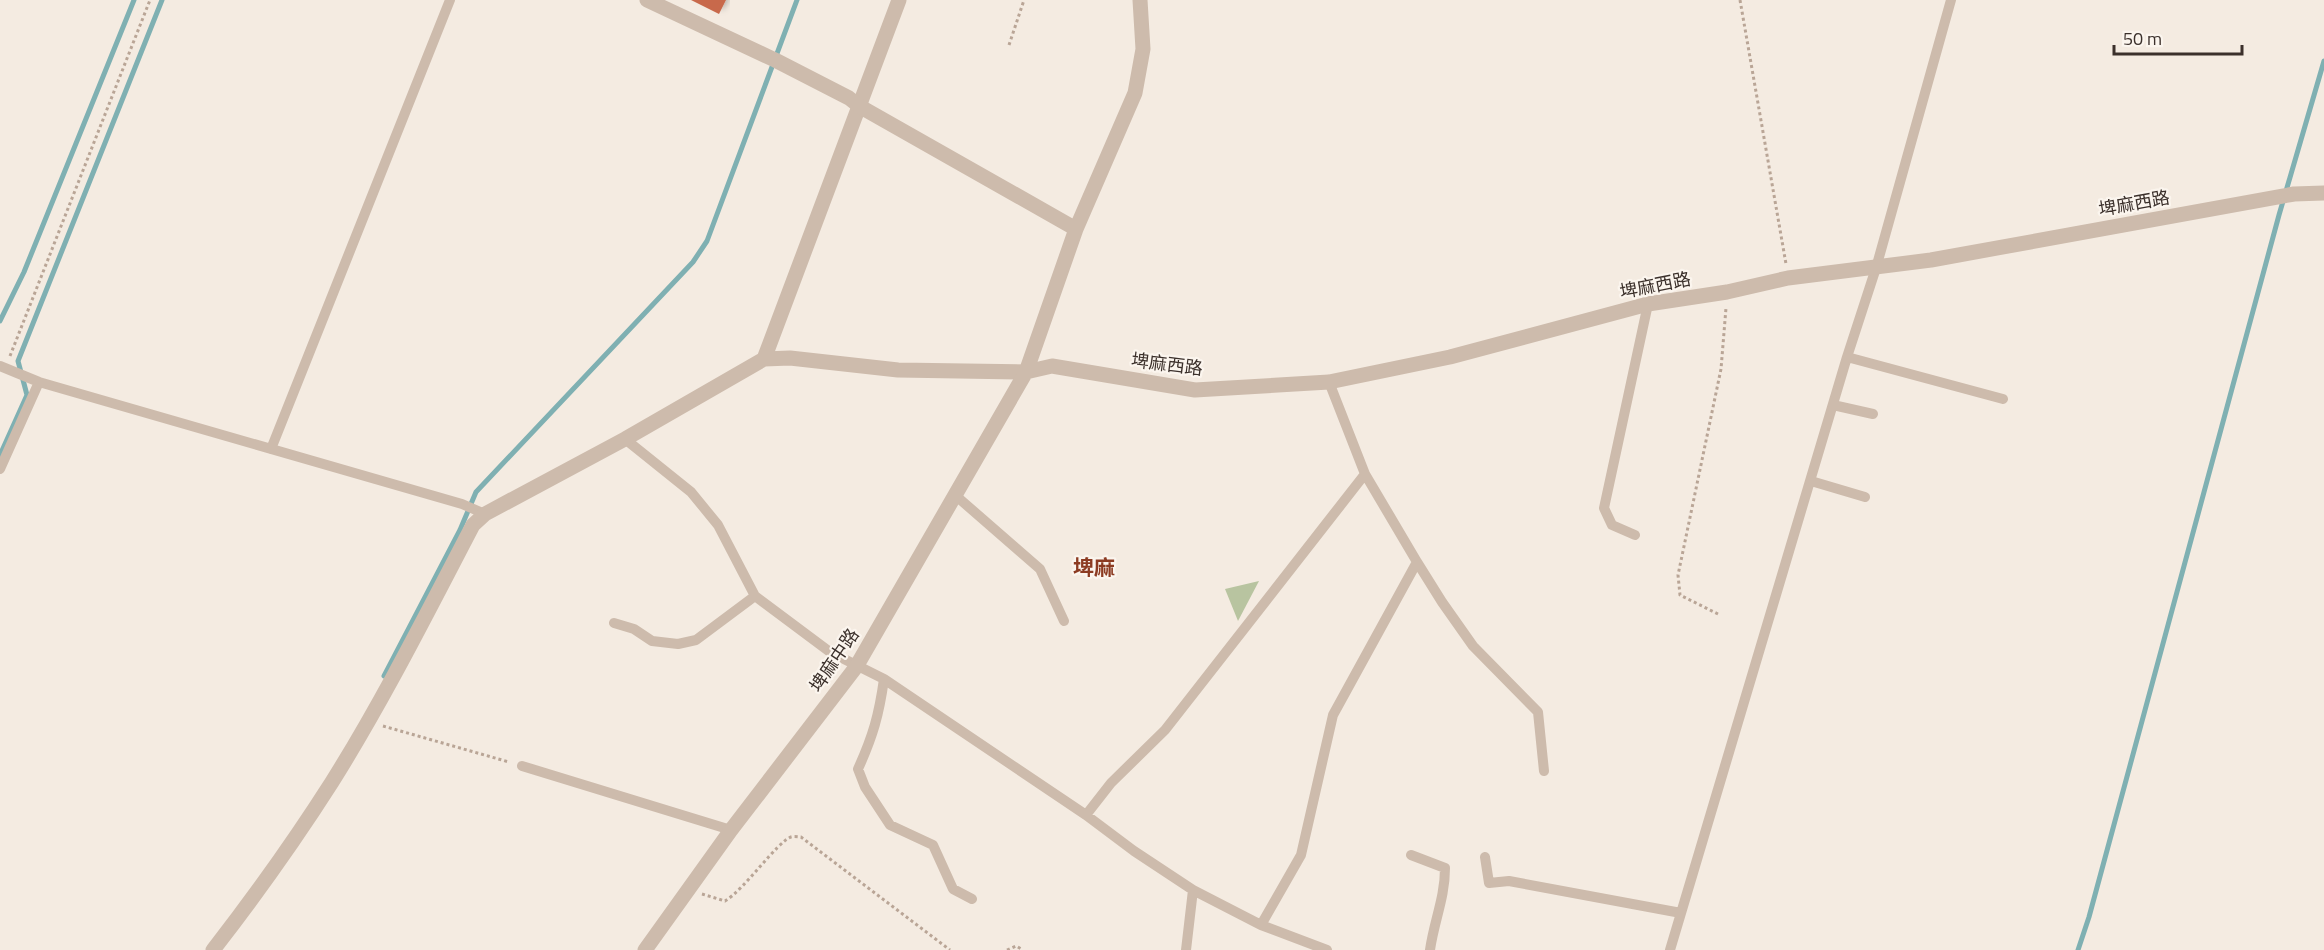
<svg xmlns="http://www.w3.org/2000/svg" width="2324" height="950" viewBox="0 0 2324 950" font-family="'Titillium Web','Noto Sans TC',sans-serif">
<defs>
<filter id="shadow"><feDropShadow dx="4.5" dy="-4.5" stdDeviation="3" flood-color="#0004"/></filter>
</defs>
<rect width="100%" height="100%" fill="#f4ebe1"/>
<path fill="#b8c4a0" d="M1259,581L1238,621L1225,589Z"/>
<g fill="none" stroke-linecap="round" stroke-linejoin="round">
<path stroke="#7fb0b2" stroke-width="5" d="M0,321L24,272L134,0
M0,455L27,395L18,361L162,0
M384,676L460,530L476,492L693,262L707,241L797,0
M2078,950L2089,917L2279,215L2324,61"/>
</g>
<path fill="#c8694b" filter="url(#shadow)" d="M691,0H726L719,14Z"/>
<g fill="none" stroke-linecap="round" stroke-linejoin="round">
<path stroke="#b9a596" stroke-width="3" stroke-dasharray="3 3" stroke-linecap="butt" d="M1740,0L1786,264
M1009,45L1024,0
M10,356L150,0
M1718,614L1680,595L1678,575L1721,369L1726,308
M383,726L509,762
M702,894L725,901C745,889 777,842 791,837C794,836 798,837 801,837L950,950
M1007,950L1016,946L1023,950"/>
<path stroke="#cdbbac" stroke-width="10" d="M1847,357L2003,399
M0,366L39,382L462,504L485,514
M1833,405L1873,414
M625,439L691,492L718,525L755,596L830,652L884,679L1086,815L1134,851L1193,890L1261,925L1327,950
M271,449L450,0
M0,469L39,382
M1811,481L1865,497
M955,495L1040,569L1064,621
M1635,535L1612,525L1604,508L1648,304
M1417,562L1442,602L1473,646L1538,712L1544,771
M614,623L634,629L652,641L678,644L696,640L755,596
M884,679C879,715 873,736 858,769L865,787L890,825L933,845L953,889L972,899
M522,766L731,830
M1086,815L1111,783L1165,730L1365,474
M1411,855L1445,868C1445,898 1434,921 1430,950
M1485,857L1489,883L1509,881L1681,913
M1261,925L1301,855L1333,715L1417,562L1365,474L1329,382
M1186,950L1193,890
M1670,950L1847,357L1876,268L1951,0"/>
<path stroke="#cdbbac" stroke-width="15" d="M764,359L899,0
M213,950C255,896 295,840 332,782C384,699 428,611 473,525L485,514L625,439L764,359L790,358L898,370L1026,372"/>
<path stroke="#cdbbac" stroke-width="15" d="M647,0L775,60L849,98L859,106L1076,229
M1026,372L1052,366L1195,390L1329,382L1450,357L1648,304L1727,292L1788,278L1931,260L2294,194L2324,193
M645,950L731,830L856,667L1026,372L1076,229L1135,93L1143,49L1140,0"/>
</g>
<g text-anchor="middle" dominant-baseline="central" stroke-width="4.5" stroke-linejoin="round" paint-order="stroke">
<g font-size="18" fill="#3b302b" stroke="#fbf5ee">
<text transform="translate(2134 203) rotate(-10)">埤麻西路</text>
<text transform="translate(1655 285) rotate(-11)">埤麻西路</text>
<text transform="translate(1167 364) rotate(7)">埤麻西路</text>
<text transform="translate(834 660) rotate(-56)">埤麻中路</text>
</g>
<g font-size="21" font-weight="bold" fill="#8c3b22" stroke="#fbf5ee">
<text x="1094" y="567">埤麻</text>
</g>
</g>
<path d="M2114 45v9h128v-9" fill="none" stroke="#3b302b" stroke-width="3"/>
<text x="2123" y="45" font-size="18" fill="#3b302b" stroke="#fbf5ee" stroke-width="4.5" paint-order="stroke">50 m</text>
</svg>
